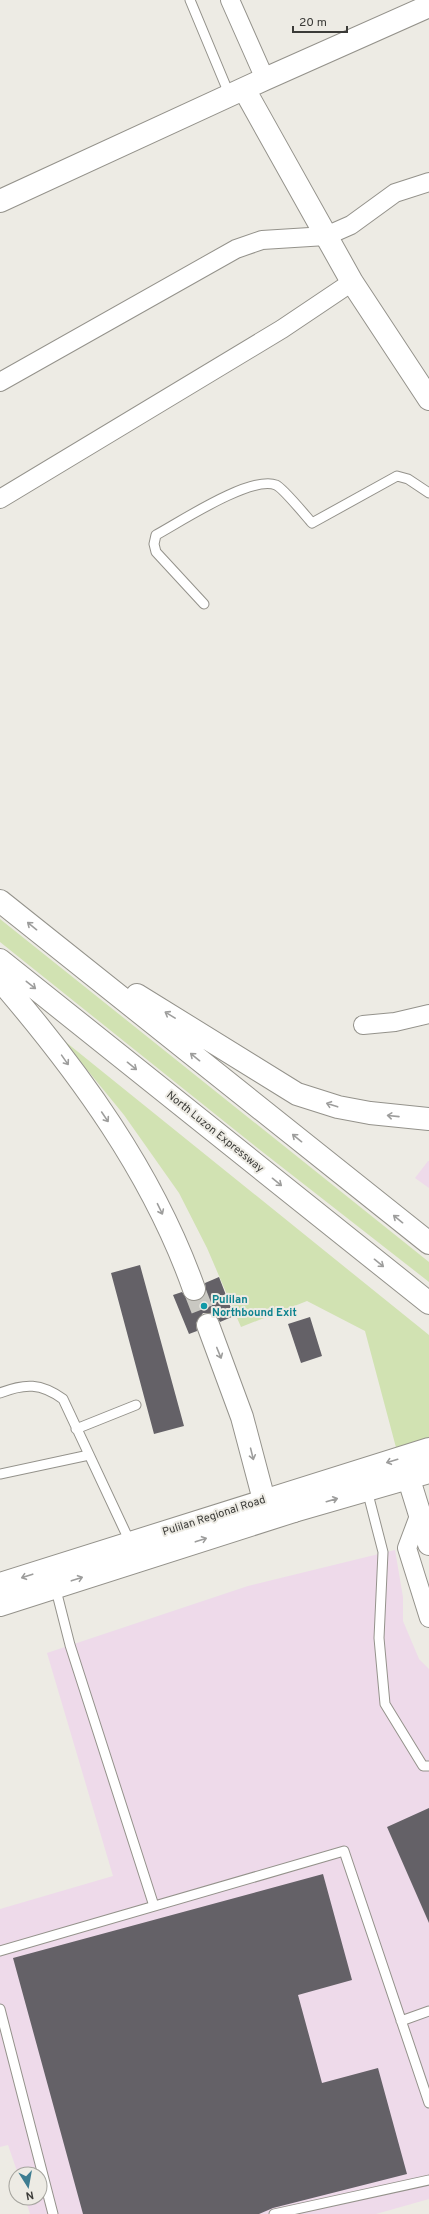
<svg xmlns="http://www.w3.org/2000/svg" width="429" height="2214" viewBox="0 0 429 2214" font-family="Overpass,sans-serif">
<rect width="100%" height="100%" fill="#edebe4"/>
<path fill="#eedaea" d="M428,1161H429V1188L415,1178Z
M395,1550L403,1597V1621L419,1659L429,1669V2199L376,2214H30L25,2198H40V2174H18L8,2145L0,2147V1909L113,1876L47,1653L248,1586Z"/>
<path fill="#d1e2b2" d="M0,919L429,1262V1282L250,1142L0,942Z
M62,1039L429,1335V1446L398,1455L365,1331L307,1301L241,1327L207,1248L179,1193L124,1115Z"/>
<path fill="#646167" d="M140,1265L184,1426L154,1434L111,1273Z
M219,1277L234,1316L220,1322L216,1315L210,1313H203L196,1323L197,1331L189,1334L173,1295L182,1292L187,1299L193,1301L199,1300L206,1291L205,1283Z
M310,1317L322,1356L301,1363L288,1324Z
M429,1808V1923L387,1827Z
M323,1874L352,1980L298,1995L322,2083L378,2068L407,2174L273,2208L259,2214H83L13,1958Z"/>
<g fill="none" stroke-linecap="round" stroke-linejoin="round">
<path stroke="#c9c8c2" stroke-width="22" stroke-dasharray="22 11" stroke-linecap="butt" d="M194,1289L208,1325"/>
<g stroke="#94928b" stroke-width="11">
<path id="service" d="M190,0L230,96
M204,604L156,552L154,544L156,535C180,522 251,475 276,485C283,488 305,515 312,523L397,476L408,479L429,493
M0,1393C25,1383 41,1383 63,1399L130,1542
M76,1429L136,1405
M0,1474L89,1455
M367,1490L383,1552L379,1638L385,1704L423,1766H429
M55,1586L70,1645L154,1906
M0,1951L344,1851L429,2103
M0,2009L53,2214
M401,2021L429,2011
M274,2214L429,2180"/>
</g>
<g stroke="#94928b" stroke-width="20">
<path id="minor" d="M230,0L265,79
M0,382L236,249L262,240L326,236L351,225L395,193L429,182
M0,499L282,329L352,282
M363,1025L395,1022L429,1014
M419,1516L407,1548L429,1618"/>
</g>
<g stroke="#94928b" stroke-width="24">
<path id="tertiary" d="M244,89L352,282L429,399
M0,201L265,79L429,6"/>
</g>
<g stroke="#94928b" stroke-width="24">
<path id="primary" d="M0,1584L429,1449
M0,1605L294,1511L429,1472"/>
</g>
<g stroke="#94928b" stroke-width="24">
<path id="motorway" d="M0,901L429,1243
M0,960L429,1303
M0,980C79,1072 153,1173 194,1289
M137,995L297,1094L338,1107L370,1113L429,1119
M208,1325L242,1417L264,1500L280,1508L294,1511
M429,1453L413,1464L407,1473L429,1544"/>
</g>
<use href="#service" stroke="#fff" stroke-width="9"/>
<use href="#minor" stroke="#fff" stroke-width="18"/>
<use href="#tertiary" stroke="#fff" stroke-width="22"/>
<use href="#primary" stroke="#fff" stroke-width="22"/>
<use href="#motorway" stroke="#fff" stroke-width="22"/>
</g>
<defs><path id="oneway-shaft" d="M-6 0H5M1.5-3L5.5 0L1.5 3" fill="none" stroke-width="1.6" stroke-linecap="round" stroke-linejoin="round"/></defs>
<g stroke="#9d9d9c">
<use href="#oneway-shaft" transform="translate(32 926) rotate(-141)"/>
<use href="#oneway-shaft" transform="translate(31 985) rotate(38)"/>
<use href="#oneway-shaft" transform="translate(170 1015) rotate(-149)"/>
<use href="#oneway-shaft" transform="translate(195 1057) rotate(-141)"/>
<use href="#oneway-shaft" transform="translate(65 1060) rotate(55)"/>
<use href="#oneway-shaft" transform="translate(132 1066) rotate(39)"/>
<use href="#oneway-shaft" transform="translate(332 1105) rotate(-162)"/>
<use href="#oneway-shaft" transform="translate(393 1116) rotate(-174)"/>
<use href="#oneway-shaft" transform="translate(105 1117) rotate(56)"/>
<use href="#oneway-shaft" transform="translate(297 1138) rotate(-141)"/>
<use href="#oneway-shaft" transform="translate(277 1182) rotate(39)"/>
<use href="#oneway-shaft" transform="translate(160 1209) rotate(64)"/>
<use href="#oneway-shaft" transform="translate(398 1219) rotate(-141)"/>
<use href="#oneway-shaft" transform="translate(379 1263) rotate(39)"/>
<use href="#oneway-shaft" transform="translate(219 1353) rotate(68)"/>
<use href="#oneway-shaft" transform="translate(252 1454) rotate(76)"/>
<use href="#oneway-shaft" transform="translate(392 1461) rotate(163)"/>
<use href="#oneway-shaft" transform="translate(332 1500) rotate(-16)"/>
<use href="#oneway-shaft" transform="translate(201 1540) rotate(-18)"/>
<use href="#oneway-shaft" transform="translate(27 1576) rotate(162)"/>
<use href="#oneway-shaft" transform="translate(77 1579) rotate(-18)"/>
</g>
<circle fill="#0f9aa8" stroke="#edebe4" stroke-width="1.5" cx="204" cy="1306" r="4"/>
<g text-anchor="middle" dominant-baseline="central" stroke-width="4" stroke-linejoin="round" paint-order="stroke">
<g font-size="11" fill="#3b3b38" stroke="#edebe4">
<text transform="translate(215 1132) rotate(39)">North Luzon Expressway</text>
<text transform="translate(214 1516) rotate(-18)">Pulilan Regional Road</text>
</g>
<g font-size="11" font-weight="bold" fill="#0d838f" stroke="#edebe4" text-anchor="start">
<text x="212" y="1300">Pulilan<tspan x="212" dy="13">Northbound Exit</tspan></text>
</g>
</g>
<g transform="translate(28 2186) rotate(169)"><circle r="19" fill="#edebe4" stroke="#a6a59f"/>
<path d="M0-3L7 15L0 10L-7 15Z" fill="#3e7d91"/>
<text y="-6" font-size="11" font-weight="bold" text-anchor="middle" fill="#3b3b38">N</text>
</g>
<path d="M293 26v6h54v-6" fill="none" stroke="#3b3b38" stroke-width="2"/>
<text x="299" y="26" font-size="12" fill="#3b3b38" stroke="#edebe4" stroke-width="3" paint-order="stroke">20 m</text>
</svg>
